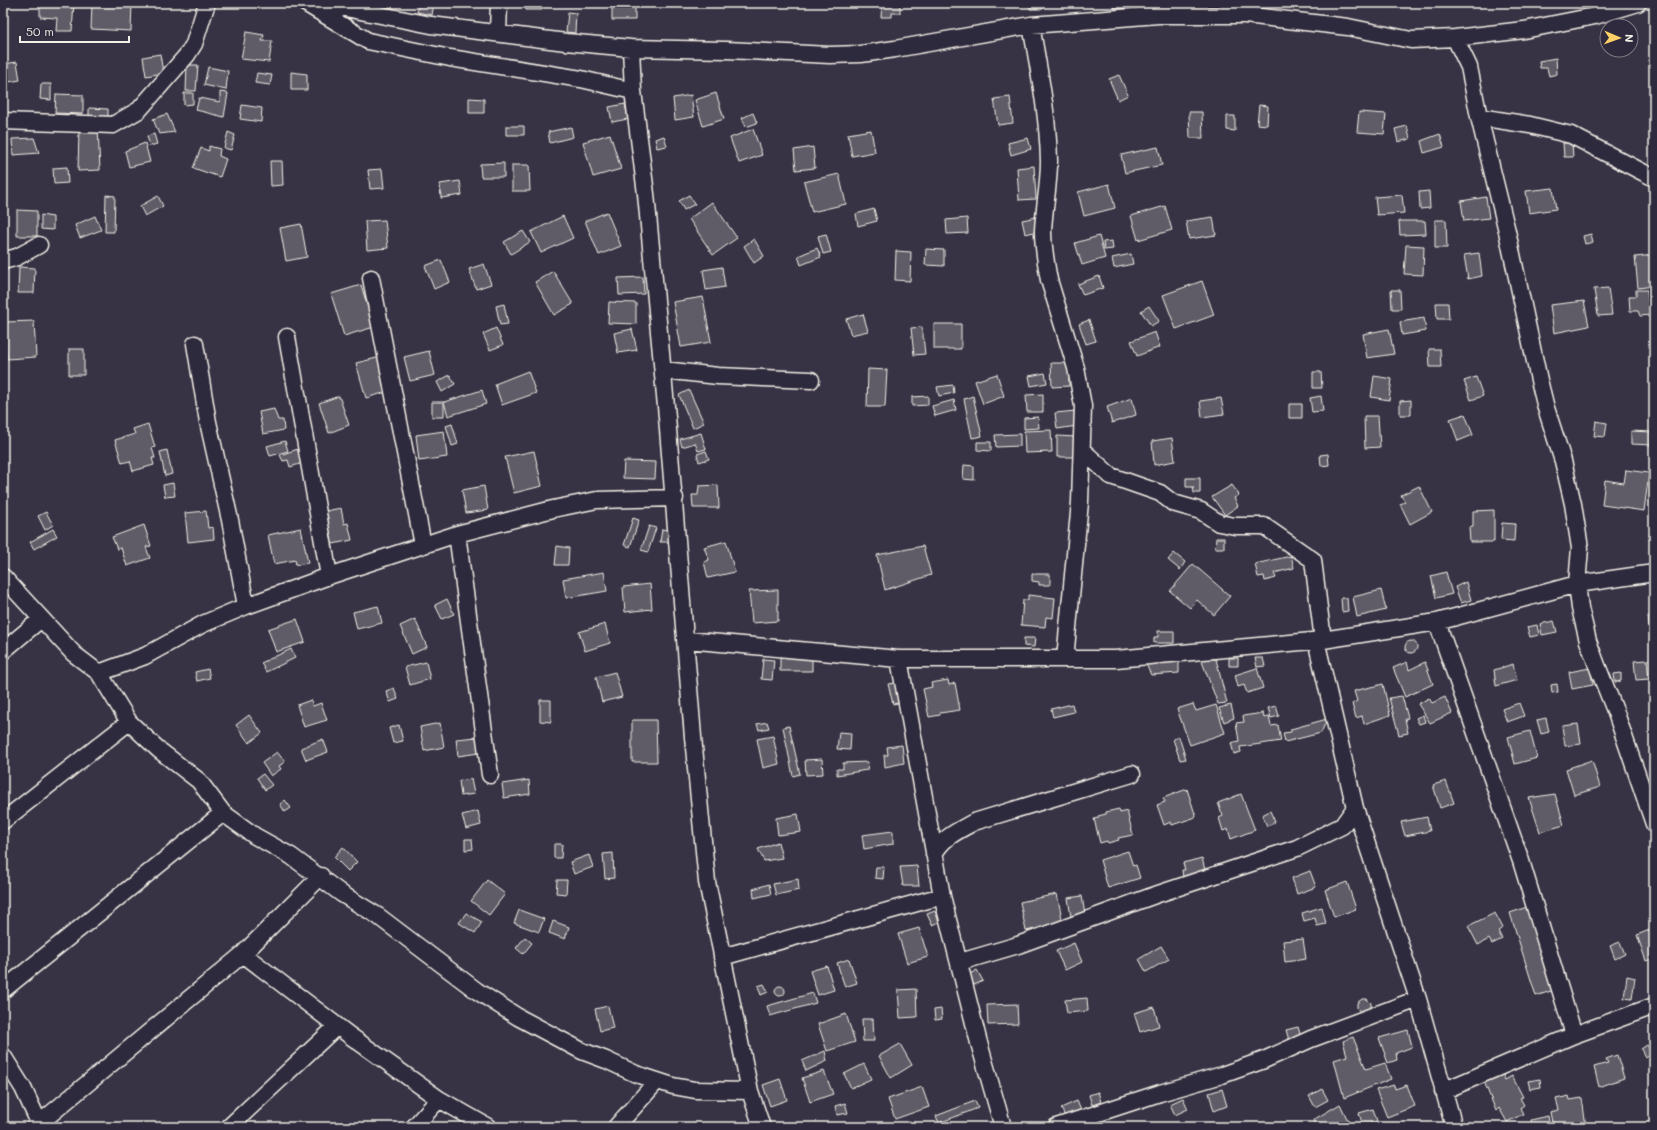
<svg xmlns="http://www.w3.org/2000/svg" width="1657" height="1130" viewBox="0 0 1657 1130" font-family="Mali,sans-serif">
<rect width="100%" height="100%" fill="#373244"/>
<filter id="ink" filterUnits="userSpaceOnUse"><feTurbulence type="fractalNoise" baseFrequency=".025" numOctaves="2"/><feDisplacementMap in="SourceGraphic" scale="8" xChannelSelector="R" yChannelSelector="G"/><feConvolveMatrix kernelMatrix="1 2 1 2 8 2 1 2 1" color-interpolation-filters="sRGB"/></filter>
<g filter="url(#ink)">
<path fill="#5f5c67" stroke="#f4f1e8" d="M40,3H74L72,31H56L57,18L40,17Z
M92,3H132L131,31L91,29Z
M419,3H434L432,15L417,12Z
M526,3H542V10H526Z
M612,3H635V20H612Z
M882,3H900V13H892V17H881Z
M1030,3H1043V9H1030Z
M1114,3H1151L1152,7L1114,8Z
M568,12L576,13L575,33L566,32Z
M246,32L264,35L262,41H272L269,62L241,59Z
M160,54L163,73L146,76L143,57Z
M1556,58L1557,74L1549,76L1547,68H1540L1539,61Z
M17,62L20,80L3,83V64Z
M187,65H198L196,91H186Z
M208,67L228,71L226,90L204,85Z
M291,72L307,74V90H291Z
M257,73L272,75L270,85L255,83Z
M1119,75L1128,95L1118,100L1109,79Z
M41,84H51V100L40,99Z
M220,92L228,93L224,117L196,110L199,98L220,102Z
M184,93H193V104L184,105Z
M716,93L724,119L703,126L695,100Z
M56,94L83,95V114L55,113Z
M691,95L694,117L675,120L673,98Z
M1010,97L1013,123L998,125L994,99Z
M469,98L484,99V113H469Z
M625,104L628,119L612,122L609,107Z
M242,105L262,108L261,122L240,119Z
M1259,105L1268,106L1267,125L1257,124Z
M89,108L108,109V119L89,118Z
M1189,112H1202L1203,138H1190Z
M1359,112L1386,114L1384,134L1357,132Z
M753,113L757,123L746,127L742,118Z
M167,114L175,132L159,134L153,119Z
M1227,116H1235V131L1227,130Z
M506,126H524V135H506Z
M1407,126L1410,139L1398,142L1395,129Z
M98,127L100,170L78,171L79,129Z
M571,127L573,137L550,143L548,132Z
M753,129L762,155L739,163L730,138Z
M871,130L875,152L852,156L848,134Z
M228,132L235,135L231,150L224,148Z
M154,134L157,144L150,146L147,136Z
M610,134L621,169L593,177L583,142Z
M1440,134L1444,147L1424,153L1421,141Z
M664,136L667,146L657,148L655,139Z
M34,138L39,153L13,155L12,139Z
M1028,138L1031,149L1011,155L1008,143Z
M145,143L150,162L129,167L125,151Z
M1563,143H1572L1573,157H1564Z
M3,146H7L6,160H3Z
M209,146L220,149L219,156L226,159L220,177L193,168L201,148L209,151Z
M813,147L815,168L796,170L794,150Z
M1158,147L1162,165L1125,173L1121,155Z
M270,161H282L283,185L271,186Z
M504,163V177H481L480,164Z
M512,165H529L530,191H512Z
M1034,166L1036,199L1019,200L1017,168Z
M67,167L68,183L54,184L53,168Z
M382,169L384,188L370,189L368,170Z
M839,174L846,204L812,212L804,182Z
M460,181L462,195L441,198L440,184Z
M1109,184L1115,208L1084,216L1078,192Z
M1553,188L1556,209L1529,213L1526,191Z
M1429,191L1430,208L1420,209L1419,192Z
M106,195L115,196L114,232H105Z
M689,195L695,204L684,210L679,201Z
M1402,195L1404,213L1377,215L1375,197Z
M158,196L163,206L145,216L140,206Z
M1486,197L1489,218L1464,221L1461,201Z
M712,202L737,238L713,255L689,219Z
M1165,206L1172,230L1138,240L1131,216Z
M874,209L877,221L858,226L856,214Z
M17,210L37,211V236H17Z
M607,212L621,246L599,255L585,221Z
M41,215L53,217V230L41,229Z
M95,216L101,230L80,238L75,225Z
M563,216L573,238L541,253L531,232Z
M1037,217L1039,231L1025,234L1022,220Z
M1213,217L1216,235L1189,239L1186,221Z
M967,218L968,233L947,234L946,220Z
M385,220L388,248L367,250L365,221Z
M1435,220H1446L1447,248H1435Z
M1399,221H1425L1426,234L1400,235Z
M301,224L307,257L286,261L280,228Z
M523,231L530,242L511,254L504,242Z
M826,234L831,252L823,254L818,236Z
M1591,234L1593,242L1585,244L1583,236Z
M1099,236L1105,258L1082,265L1075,243Z
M754,239L764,256L754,263L744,246Z
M1112,241L1113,249L1104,250L1103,242Z
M1406,245L1424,246L1423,275L1404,274Z
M817,248L821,257L801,265L798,256Z
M926,249L944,250V266L925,265Z
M896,251L911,252L910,281L895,280Z
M1479,253L1482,276L1468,279L1464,255Z
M1131,254L1133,264L1114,268L1112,258Z
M1654,255V286L1638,288L1635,257Z
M441,260L450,282L434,289L425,266Z
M484,264L491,284L476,289L469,269Z
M19,267L35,268L34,293H18Z
M722,267L725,287L706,290L703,270Z
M553,271L573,304L554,315L535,282Z
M1099,276L1103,288L1083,295L1078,284Z
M643,277L644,294L619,295L618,278Z
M1202,281L1214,315L1176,329L1163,295Z
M361,285L374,327L344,336L331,294Z
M1608,288L1612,315L1598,316L1594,289Z
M1391,290H1400L1401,309H1392Z
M1636,290H1647L1650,315L1640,316L1638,311H1630L1629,296H1636Z
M703,297L711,342L681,347L673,302Z
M1584,301L1589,326L1554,333L1550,305Z
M609,302L636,303V324L608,323Z
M1436,303H1448L1449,319H1437Z
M504,304L508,324L500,325L496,306Z
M1149,306L1159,321L1151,326L1141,311Z
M863,314L868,331L851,335L846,319Z
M1424,318L1426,331L1402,335L1400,322Z
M1089,320L1096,341L1086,344L1079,324Z
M34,321L36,357L7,359L5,322Z
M934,324H961V349H934Z
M922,327L925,354L914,355L911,328Z
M496,328L503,345L490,350L483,334Z
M632,329L637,350L618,353L614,333Z
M1389,329L1394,354L1367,358L1363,334Z
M1155,332L1160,347L1137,356L1131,341Z
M69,349H84V375H69Z
M1429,349H1440L1441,367H1430Z
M429,351L435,375L410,381L404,357Z
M381,357L390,391L366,398L356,363Z
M1051,363H1069V386L1052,387Z
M868,369L887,370L885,407H867Z
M528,371L536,393L502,405L495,384Z
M1313,372H1321L1322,388H1313Z
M1045,373L1047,383L1031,386L1029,376Z
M997,374L1004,396L983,404L975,381Z
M450,375L455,384L442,392L437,382Z
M1374,376L1392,379L1389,400L1371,397Z
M1476,377L1483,396L1471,400L1464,381Z
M953,385L954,393L939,396L937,387Z
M482,390L486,404L448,416L444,402Z
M689,390L704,423L693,428L679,395Z
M1043,394V412H1027L1026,395Z
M339,396L349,425L329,433L319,403Z
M928,396V405L912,406V397Z
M973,396L982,436L972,438L964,399Z
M1321,396L1323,411L1312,412L1310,398Z
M1132,398L1136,415L1112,423L1107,407Z
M1221,398L1224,414L1202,417L1200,401Z
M954,400L956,410L935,416L932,406Z
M1411,400V415H1400V401Z
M432,402H444V417H432Z
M1289,404H1302V418H1289Z
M274,409L278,420H283L284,430L263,434L259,412Z
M1076,411L1077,426L1057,429L1055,413Z
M1465,414L1473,435L1458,441L1450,419Z
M1364,416H1378L1380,447L1365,448Z
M1038,417L1039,428L1024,429V418Z
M1596,421L1607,423L1605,437L1594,436Z
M148,424L155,447L152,448L155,458H152L154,465L133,471L130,461L122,463L115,440L135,434L133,429Z
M452,424L458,444L452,446L446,426Z
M1051,430L1052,452L1025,453L1024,431Z
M444,431L447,457L419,461L416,435Z
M1631,431L1651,432V445L1631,444Z
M701,433L706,449L698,451L695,443L682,447L680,439Z
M1020,434V446L996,447L995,435Z
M1057,436L1076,437V457H1057Z
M1172,438L1175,461L1154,465L1152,441Z
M285,441L288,451L270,456L267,446Z
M977,442H991V451L977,450Z
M298,449L303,463L290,467L288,460L283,461L280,455Z
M167,450L172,474L165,476L160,452Z
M534,451L542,486L514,493L505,457Z
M706,451L709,459L699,462L697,454Z
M1328,454L1329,465L1321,466L1320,455Z
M624,461L656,462L655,479L623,478Z
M964,465L974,466V480L963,479Z
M1626,470L1649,473L1644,511L1602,505L1605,480L1624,483Z
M1186,478H1200V493H1194L1193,487H1186Z
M173,483L175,496L165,497L163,485Z
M718,485L719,508H693L692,495H698L699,486Z
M1232,485L1239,495L1234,498L1238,506L1225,515L1212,497Z
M484,486L488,510L466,513L462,490Z
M1419,486L1432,512L1410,524L1400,504L1405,502L1401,495Z
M341,508L344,524L348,523L352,540L328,545L321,512Z
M1494,510V542H1470L1469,527L1473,526V511Z
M206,511L208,528L213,527L214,539L188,542L185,513Z
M46,512L53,525L45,530L38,516Z
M633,518L639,520L630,547L624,545Z
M1502,523L1515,524L1514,541L1501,540Z
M144,525L151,546L146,547L150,558L127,566L121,548L117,549L112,537Z
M649,526L656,528L648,552L641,550Z
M301,528L308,563L296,565L295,560L274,564L268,535Z
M53,529L57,536L34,549L30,542Z
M662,529L671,531L669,542H660Z
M1216,538H1224V548H1215Z
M726,541L735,572L708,578L704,562L709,560L704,547Z
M557,546L569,548L568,565H555Z
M923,546L931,575L885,590L877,555Z
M1174,553L1185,562L1180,570L1168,560Z
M1291,556L1294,568L1274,573L1276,578L1265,581L1264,576L1258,577L1255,564Z
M1193,564L1230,596L1214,615L1197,600L1190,608L1170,591Z
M604,572L607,591L566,598L563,579Z
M1446,572L1452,594L1436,598L1431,576Z
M1032,574H1050V585H1039V582L1032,581Z
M1466,582L1471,600L1461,603L1455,587Z
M650,584L652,609L625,612L623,587Z
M778,590V621L752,623L749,591Z
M1381,590L1386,610L1357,617L1353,597Z
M1028,595L1055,598L1053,618L1046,617L1045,627L1021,625L1023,600H1028Z
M1341,598H1347L1348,611L1342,612Z
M447,599L454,614L442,619L435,605Z
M378,606L382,623L357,629L353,612Z
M1653,615L1654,626L1649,627L1648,616Z
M297,619L305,642L276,652L268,629Z
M415,619L427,647L412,654L400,626Z
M1554,621L1557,632L1542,635L1540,624Z
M605,624L610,643L585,651L579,632Z
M1537,625L1539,635L1530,637L1527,627Z
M1158,631H1174V643H1154V637H1158Z
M1024,638H1035L1034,647L1024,646Z
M1405 647a6 6 0 1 1 12 0a6 6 0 1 1-12 0Z
M291,649L295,658L266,672L261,663Z
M780,651L812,652V671H780Z
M1229,658H1238V666H1229Z
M1255,658H1263L1265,666L1257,667Z
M763,659L774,660L772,680L761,679Z
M1201,659H1216L1227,703L1218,704Z
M1144,660H1179V673L1151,675Z
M1647,660L1649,679L1636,680L1634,661Z
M426,662L430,679L410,685L405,667Z
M1407,662L1409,670L1425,662L1433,684L1405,697L1393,668Z
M1513,664L1517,680L1496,686L1494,670Z
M1257,668L1263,688L1247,693L1244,685L1238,687L1235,675Z
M1590,668L1593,685L1572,689L1569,672Z
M208,669L210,678L197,681L195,672Z
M615,672L622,697L602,702L596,677Z
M1621,673V681L1615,682L1614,674Z
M948,680L949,685L955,683L960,710L940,713V715L929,717L923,689L932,687L931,683Z
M897,683L902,702L893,704L888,684Z
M1383,684L1390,715L1364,724L1362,716L1356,718L1352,704L1357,701L1354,691Z
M1557,684L1558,692L1552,693L1551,685Z
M394,688L398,699L390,702L386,691Z
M1402,696L1408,718L1405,719L1408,733L1399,735L1389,698Z
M1445,697L1452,713L1430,723L1418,704L1429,698L1432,703Z
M311,700L313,706L321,703L327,720L304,727L297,705Z
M540,700H551V722L540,721Z
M1519,703L1524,716L1507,722L1502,709Z
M1072,704L1074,712L1053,717L1051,709Z
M1193,704L1196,711L1216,705L1225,733L1190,745L1177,709Z
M1231,705L1234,718L1224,722L1219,708Z
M1276,706L1279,716L1271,718L1268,708Z
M1263,713L1264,718L1269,717L1271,726L1278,725L1281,741L1240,747L1241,752L1234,754L1231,743L1239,741L1236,723L1244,722L1243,716Z
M249,715L262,733L249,743L236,725Z
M1423,715L1425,722L1419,724L1416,718Z
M1546,718L1549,732L1541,734L1537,720Z
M1327,719L1321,733L1285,742L1283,733L1291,732V729Z
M632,720H656L657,762H632Z
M767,722L769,728L759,730L757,724Z
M440,723L444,747L424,751L420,727Z
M1578,724L1581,744L1565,746L1562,726Z
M399,725L403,741L393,743L389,728Z
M789,726L800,774L793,776L783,727Z
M1530,731L1537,758L1515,764L1508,737Z
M839,732L851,733L850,750L837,749Z
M773,736L779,764L763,768L757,739Z
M477,737L479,753L458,756L456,739Z
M1179,737L1186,759L1180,760L1173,739Z
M323,739L328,752L306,760L301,748Z
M902,745L904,763L885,767L884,755H888L887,747Z
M277,752L285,762L279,766L281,769L271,776L262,763Z
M822,759L823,774L806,775L805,760Z
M1592,760L1600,787L1574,795L1566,769Z
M868,762L867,770L837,775V769H843V763Z
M263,774L272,785L265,790L257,778Z
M471,779L474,794L461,796L459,781Z
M529,780L530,794L504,798L502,784Z
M1446,781L1454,803L1440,808L1433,785Z
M1187,789L1196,817L1172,825L1171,822L1164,825L1157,805L1165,802L1163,798Z
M1241,794L1255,830L1231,839L1228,829L1223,831L1219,818L1223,816L1218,803Z
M1555,794L1564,825L1540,832L1529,798Z
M285,800L291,808L285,812L280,804Z
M1119,809L1120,813L1127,811L1133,835L1118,838L1119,840L1108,843L1107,841L1100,843L1094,819L1098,818V816L1106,814V812Z
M478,811L481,825L466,829L462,815Z
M1270,811L1275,822L1267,826L1262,815Z
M798,814L801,832L778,835L776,818Z
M1427,817L1430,831L1405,836L1401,822Z
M893,831V844L864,849L862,835Z
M465,839H472L473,849L465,850Z
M778,842L782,858L764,861L758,849Z
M554,844H562L561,858H554Z
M343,847L357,862L348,871L334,857Z
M1128,851L1133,866L1136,865L1140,878L1108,888L1100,860Z
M613,853L614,878L605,879L603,854Z
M589,855L593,867L574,874L570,862Z
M1202,858L1206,874L1183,879L1182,870H1185L1183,863Z
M917,866L919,886H903L900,867Z
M876,867H884L883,879L875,878Z
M1310,871L1316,887L1297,894L1292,878Z
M798,879L799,890L776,895L773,884Z
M487,880L505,894L489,915L471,901Z
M557,880H567L566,894L556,893Z
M1347,882L1356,909L1334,917L1325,890Z
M769,884L771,894L754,898L753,889Z
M1057,894L1063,923L1026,931L1020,902Z
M1082,896L1085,915L1071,917L1068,898Z
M1322,907L1326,924L1317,926L1315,918L1304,921L1302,913Z
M1527,907L1554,990L1536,996L1510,913Z
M519,910L544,919L539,932L514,923Z
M935,911L939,922L932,925L927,914Z
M466,913L482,922L475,933L459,923Z
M1495,913L1503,928L1498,931L1502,939L1492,944L1489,939L1478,945L1468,926Z
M553,921L569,927L565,939L549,933Z
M919,928L928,957L907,963L898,934Z
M1652,929L1654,934V958L1646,961L1637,935Z
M525,937L532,943L523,954L516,948Z
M1303,939L1306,959L1285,962L1283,941Z
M1620,942L1625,954L1615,959L1610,946Z
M1074,943L1082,962L1065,970L1056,951Z
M1161,946L1169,959L1146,972L1139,959Z
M849,959L857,983L845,987L837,963Z
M827,966L834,990L818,995L810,971Z
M977,970L983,981L974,985L968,975Z
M1627,976L1635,978L1632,999L1624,998Z
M764,984L768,992L761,995L758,986Z
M775 991a5 5 0 1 1 10 0a5 5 0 1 1-10 0Z
M916,989L917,1017L900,1018L898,990Z
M813,993L816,1003L770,1016L767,1006Z
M1087,998L1088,1011L1067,1013L1065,1000Z
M1362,999H1367L1371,1003V1009L1361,1013L1357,1008V1003Z
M1017,1004L1018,1024L988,1025L987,1005Z
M608,1006L613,1028L600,1031L595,1009Z
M1154,1007L1159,1026L1140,1032L1134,1013Z
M941,1009L942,1019L935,1020L934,1010Z
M846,1014L855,1042L827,1051L818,1024Z
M862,1019H873L874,1041H863Z
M1298,1027L1301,1037L1289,1040L1286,1030Z
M1408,1030L1412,1047L1396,1053L1397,1060L1388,1063L1379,1038Z
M1353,1037L1366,1069L1385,1063L1391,1079L1344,1098L1334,1060L1347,1056L1343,1041Z
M900,1044L912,1065L891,1078L879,1056Z
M1647,1045L1652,1053L1645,1057L1641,1049Z
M825,1051L827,1061L806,1071L802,1061Z
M1617,1055L1624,1078L1599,1087L1594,1067L1608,1063L1606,1059Z
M864,1064L871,1079L851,1088L844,1074Z
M824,1071L833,1094L810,1102L802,1078Z
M1501,1071L1505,1080L1512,1076L1523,1097L1520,1098L1524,1105L1520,1108L1523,1114L1507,1122L1499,1108L1496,1111L1483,1079Z
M780,1079L787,1100L770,1106L763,1085Z
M1540,1079L1541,1087L1530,1089L1528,1081Z
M1394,1085L1395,1089L1407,1085L1415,1106L1387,1117L1376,1090Z
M922,1087L929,1107L895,1119L888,1099Z
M1222,1089L1227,1106L1214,1111L1209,1093Z
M1322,1089L1328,1100L1315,1107L1309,1096Z
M1098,1092L1101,1102L1092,1105L1089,1095Z
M1569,1096L1570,1100L1582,1098L1586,1127H1553L1550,1112L1559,1110L1556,1099Z
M1183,1098L1188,1109L1175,1115L1170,1104Z
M975,1101L978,1108L939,1123L936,1116Z
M1077,1101L1082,1113L1066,1119L1061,1108Z
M845,1103L848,1113L837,1115L835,1106Z
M1340,1104L1351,1127H1317L1313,1120Z
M1373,1109L1377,1121L1363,1126L1359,1113Z
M1548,1116L1550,1127H1532L1531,1120Z"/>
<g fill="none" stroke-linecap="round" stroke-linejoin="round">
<g stroke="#f4f1e8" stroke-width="19">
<path id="minor" d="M305,3L368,41L450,58L581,79L633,91
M320,3L431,25L566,42L631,48L726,50L830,55L861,54L895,49L1031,25L1158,15H1245L1348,27L1411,40L1455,38L1524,30L1595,16L1638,3
M1031,25C1039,71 1048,115 1049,161C1049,185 1044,208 1043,231C1043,247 1046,264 1049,280L1076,368L1083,406L1080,502L1065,659
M498,33L499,3
M1455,38L1469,67L1479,117L1507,231L1539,380L1546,408L1563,461L1573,504L1580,548L1577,584L1580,608L1588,641L1598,668L1616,713L1654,824
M631,48L633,91L646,194L667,417L693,737L707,882L750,1091L762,1127
M1479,117L1530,125L1571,135L1654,178
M3,121L113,125L139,110L187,55L194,44L207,3
M3,261L17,257L39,245
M371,278L423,545
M287,337L329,576
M195,344L208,422L230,520L246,606
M663,370L718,376L811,380
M1082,450L1111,476L1160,493L1173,503L1201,511L1219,523L1235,526H1264L1313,560L1323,640
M457,534L490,775
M3,577L74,654L99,673L129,722L159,750L199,781L223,813L255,836L291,856L342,894L378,916L477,991L518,1017L582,1051L606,1060L636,1074L673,1086L695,1090L750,1091
M1437,622L1521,861L1574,1035
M687,640L899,659H1116L1323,640L1437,622L1577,584L1654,573
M1316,640L1355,808L1418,999L1454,1127
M3,651L41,619
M899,659L942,896L979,1043L1003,1127
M99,673L145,656L203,624L246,606L329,576L457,534L553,509L597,500L675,498
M3,821L129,722
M934,854C943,837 958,831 974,822L1132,774
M243,954L349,1035L439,1099L488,1127
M722,957L942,896
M960,962L1018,945L1155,895L1297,848L1342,826L1355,808
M3,990L223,813
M3,1056L23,1088L41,1127
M1443,1091L1574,1035L1654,1006
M35,1127L243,954L321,876
M229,1127L337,1026
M414,1127L439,1099
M616,1127L657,1081
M1056,1127L1160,1093L1222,1075L1264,1060L1311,1039L1418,999"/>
</g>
<use href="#minor" stroke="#2f2a3d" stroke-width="16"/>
</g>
</g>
<rect width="1657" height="1130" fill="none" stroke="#2f2a3d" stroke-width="16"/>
<rect x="8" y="8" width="1641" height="1114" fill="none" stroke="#f4f1e8" stroke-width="1.5" filter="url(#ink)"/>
<g transform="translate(1619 38) rotate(92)"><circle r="19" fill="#2f2a3d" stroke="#7e7a81"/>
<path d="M0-3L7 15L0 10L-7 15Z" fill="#ffd166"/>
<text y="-6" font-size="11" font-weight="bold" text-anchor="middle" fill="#f4f1e8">N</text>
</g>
<path d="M20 36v6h109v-6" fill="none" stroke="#f4f1e8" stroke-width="2"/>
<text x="26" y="36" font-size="12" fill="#f4f1e8" stroke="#2f2a3d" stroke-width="3" paint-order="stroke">50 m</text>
</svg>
